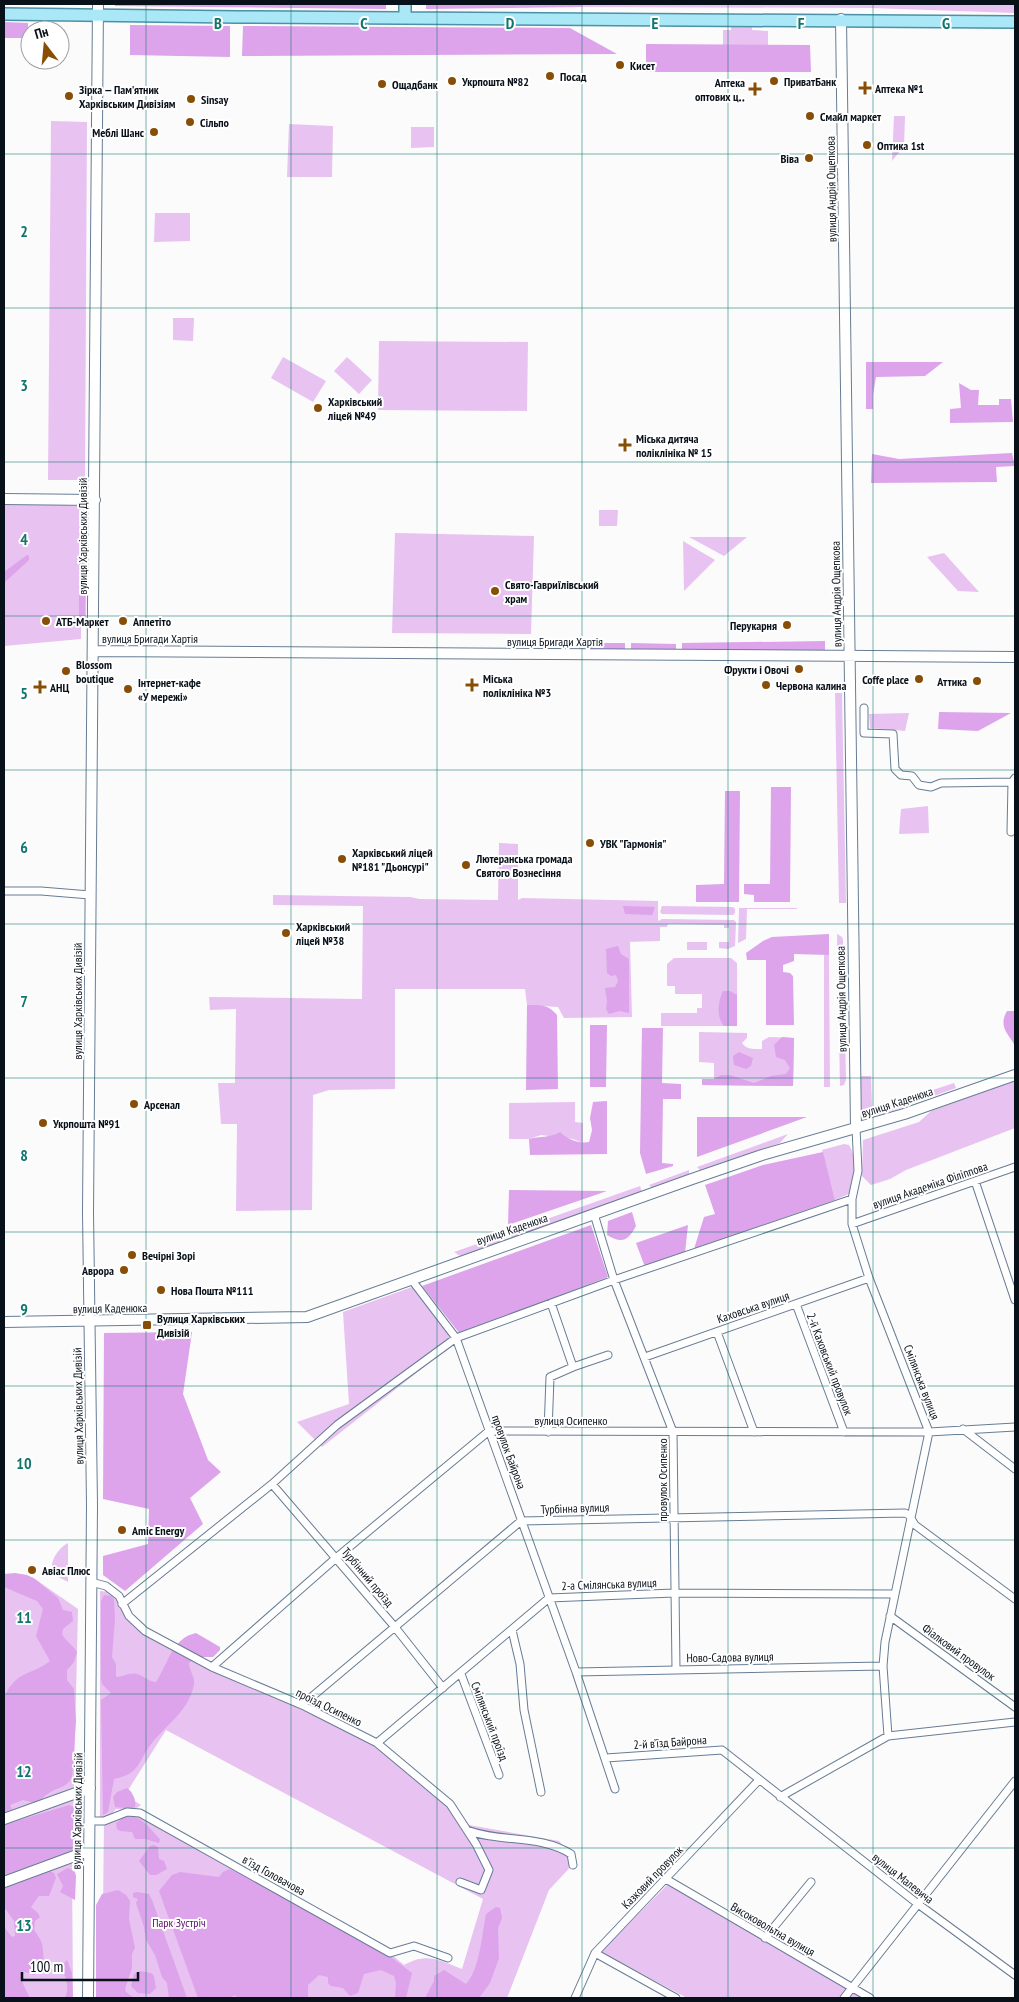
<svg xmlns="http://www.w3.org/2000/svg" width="1019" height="2002" viewBox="0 0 1019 2002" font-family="'PT Sans Narrow',sans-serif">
<rect width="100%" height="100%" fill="#fbfbfb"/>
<path fill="#e8c2f1" d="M581,4H1015V13L871,8L582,7Z
M731,26H752V30L768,31V47H723V30H731Z
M894,116H905L904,146L892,161Z
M51,121L87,122L85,480H48Z
M289,124L333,126L332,177H287Z
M411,127H434V147L411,148Z
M155,213H190V241L154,242Z
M173,318H194L193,341L173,340Z
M379,341L528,342L527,411L378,410Z
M283,357L326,381L313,402L271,378Z
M347,357L372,380L359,394L334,371Z
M4,502L85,506V512H87L86,619L81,620V639L4,646Z
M599,510H618L617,526H599Z
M395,533L534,536L531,634L392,633Z
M689,537H747L724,556Z
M683,541L715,560L684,591Z
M944,553L979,592L958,591L927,557Z
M835,693H842L846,903H839Z
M909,713L905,731L870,728L869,714Z
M928,806L929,833L899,834L901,809Z
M499,843L518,844V900L522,898L658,901V921L662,919L734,920L736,922L735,946L728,949L719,948V942H729V928H724V925L668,924L667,927H660V941L626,942H630L632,1017L564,1018L558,1007L527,1005L525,989H395V1089L329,1090L313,1095L312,1210L236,1211L237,1124H221L218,1083H235L236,1009L210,1010L209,997L362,999L363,906L273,905V895L410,897L420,899L498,900Z
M662,906L733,907L735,909V913L733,915L662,914L660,912Z
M739,908H797V909H747L746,939L738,943Z
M837,934L842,937L843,940L846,1080L844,1085L840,1086Z
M687,942H707V950H687Z
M824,955H829L830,1087H824Z
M674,958H731L737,963V1026H661V1013H697V1008H702V994H675V986H667V964Z
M699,1032L747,1033V1038L742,1043C747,1050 753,1049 762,1049V1041L769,1037L794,1038L793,1086L702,1085V1079H714V1063L699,1062Z
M859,1076H871L872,1107H881L954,1083L956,1088L867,1120L863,1119L860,1115Z
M1015,1080V1128L906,1170L890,1179L871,1185L862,1176L863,1140L919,1122L931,1111Z
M575,1102V1122L583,1123V1143L573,1139L541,1135L529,1139H509V1103Z
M788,1134L780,1143L701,1171L697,1167Z
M844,1144L849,1145C858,1159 854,1178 851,1193L835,1200L822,1150Z
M689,1170V1176L653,1189L649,1185Z
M640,1186L642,1192L513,1238L507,1233Z
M500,1236L499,1242L460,1256L454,1252Z
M412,1287L449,1334L452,1345L322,1447L297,1422L349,1404L343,1312Z
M68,1543V1582L53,1574C48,1563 58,1548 68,1543Z
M4,1574L32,1577L78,1609L72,1867L73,1998H7L4,1990Z
M100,1591L111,1592L124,1613L134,1624L224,1673L373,1744L469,1825L559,1841L576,1861L549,1890L507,1998H102L104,1821L127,1812L140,1813L390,1953L404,1965C427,1952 439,1960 462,1969L483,1899L166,1730L125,1795L141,1805L134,1810L116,1809L108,1818L100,1819Z
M668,1884L865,1998H687L601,1952Z"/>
<path fill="#dda3eb" d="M115,4H386V9L115,6Z
M426,4H581L582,7L426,9Z
M4,22L28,23V38H4Z
M130,25L230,26V57L130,55Z
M243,26L570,28L617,54L242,56Z
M646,44L810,45L811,72H646Z
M866,362H943L925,376L876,377L873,395V409H866Z
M959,383L971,390H979L978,405H999V399H1011L1013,422L950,423V409L961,408Z
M1012,453L1015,466L996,467L997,482L871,483L872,454L899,459Z
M82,526L85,527L86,533L85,618L80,619L79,616V531Z
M27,555L29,556V560L4,583V572Z
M825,641V651L682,652V643Z
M579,643H625V652H579Z
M631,643L676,644V652H631Z
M939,712L1011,713L978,731L938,729Z
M771,787H791L790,902H754V895L744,894V884H770Z
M725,791H740L739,902H696V885L724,884Z
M623,906L655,907L652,915L625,914Z
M829,934V955L794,954V961L783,965V972L790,973L793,976L794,1025H766V960H747L746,953L763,941L772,937Z
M618,946L621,954L629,959V1013L620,1011L609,1014L606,1009L607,1001L605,988L615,987L618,981L616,975L611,976L607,973L606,949Z
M723,991H730L737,995V1026H724C716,1017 718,1001 723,991Z
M527,1005C540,1005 548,1004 557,1015L558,1089L526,1090Z
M1007,1011H1015V1046C1008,1033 998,1027 1007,1011Z
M590,1025H607L606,1087H590Z
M642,1028H663L662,1083L681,1084V1099H663L662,1163L673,1164V1166L646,1174L640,1153Z
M782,1037L794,1038L793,1086L702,1085V1079H714L721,1075H730L754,1083L771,1076L786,1074L790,1068L785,1060L776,1057L774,1045Z
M739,1052L753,1058L751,1066L746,1069L734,1065L733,1056Z
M607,1101V1154L530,1155L529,1139C540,1136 550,1138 560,1132C567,1139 579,1144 589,1142L592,1130L590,1118L593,1102Z
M697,1117H807L697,1157Z
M823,1152L835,1200L694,1249L704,1217L715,1214L705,1185L763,1165Z
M509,1190L607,1191L508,1225Z
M632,1212L636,1226C628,1241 622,1244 607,1235L608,1221Z
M591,1225L608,1277L460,1334L422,1286Z
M688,1225L685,1253L645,1267L636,1243Z
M192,1332L183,1394L208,1460L221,1472L190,1498L203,1524L125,1591L103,1575V1556L148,1544L149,1509L103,1499L104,1333Z
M15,1573L27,1575L35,1579L58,1598L63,1610L72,1612L73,1621L63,1629L62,1634C66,1642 73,1645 77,1652L74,1662L67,1670V1680L74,1689L76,1721L72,1777C67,1788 58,1787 49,1793C44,1796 41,1800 36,1803L23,1800L10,1805L12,1809L4,1813V1697C18,1669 29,1677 50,1661L36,1636L43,1609L37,1601L4,1587V1574Z
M104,1595L111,1596L114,1599L115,1619L112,1657L116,1664V1677C124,1677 129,1672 137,1674C144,1676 149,1682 156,1682C168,1664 172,1638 196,1633L220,1647V1650L213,1657C204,1657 196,1656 189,1663C189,1670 195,1677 194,1684C189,1711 167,1724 152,1743C145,1751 142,1761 135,1769C130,1775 122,1777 114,1779L108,1812L103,1815L101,1700L111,1693L102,1684L101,1679V1601Z
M127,1788C132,1791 137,1801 135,1807L132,1809L115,1807L113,1797L117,1792Z
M69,1805L74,1807C78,1820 77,1841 72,1853L4,1880V1825Z
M124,1817C141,1813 149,1829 160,1839L159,1843L145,1839H135L132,1832L120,1831L117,1829L116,1823Z
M154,1845L158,1847L159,1859L164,1861L167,1869L156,1875H150L139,1861L150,1846Z
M68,1868L75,1872L76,1876L75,1900L60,1892L63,1886L57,1874Z
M229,1869L258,1881L387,1954L412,1973L406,1998H395L396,1983L394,1976L381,1970L364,1974L358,1993L350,1996L343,1988L331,1986L328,1983V1977L319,1975L308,1985V1998H237L235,1995L230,1998H198L159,1891L172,1875L180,1872L219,1877L223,1872Z
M47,1870L54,1873L56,1878L49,1896H39L31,1907L38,1913L40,1917L35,1921L34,1930C47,1947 41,1950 45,1968L41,1972L34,1975L22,1971C20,1981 26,1990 30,1998H4V1927L12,1937L15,1936L14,1921L4,1907V1886Z
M118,1890L126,1895L130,1901L129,1919L135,1948L132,1954V1968L125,1989L126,1992L134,1998H96V1905L102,1894Z
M137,1892L149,1894L152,1900L187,1998H169L167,1983L162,1977L155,1955L146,1940L144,1927L136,1903L138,1899L133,1897V1893Z
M496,1907L500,1908L502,1918L498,1928L499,1958L490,1983L479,1998H425L434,1981V1976L444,1970L466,1984C480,1969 482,1934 486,1914Z
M67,1960L72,1973L73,1998H65C70,1988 66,1977 61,1967Z
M140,1971L151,1973L154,1976L156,1988L150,1994L138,1993L131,1986L134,1974Z"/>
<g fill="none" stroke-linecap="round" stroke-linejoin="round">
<g stroke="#677d94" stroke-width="9">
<path id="street" d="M864,708V733L893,734L895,769L901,775L912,776L919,785L931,787L941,783L1012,782
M1011,832L1012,782L1015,778
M4,891H41L90,895
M856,1128L858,1171L852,1199V1224L869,1278L929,1432L885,1642L883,1666L888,1736
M975,1181L1015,1300
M594,1214L614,1280L673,1432L676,1669
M852,1224L1015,1167
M411,1279L456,1338L576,1672L615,1789
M796,1304L844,1432
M717,1332L754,1432
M645,1357L869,1278
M573,1367L608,1355
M963,1429L1015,1469
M548,1432L550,1377L573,1367L551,1303
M272,1484L394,1626L443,1688
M91,1582L106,1586L119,1596L129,1616L145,1631L212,1667L302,1705L377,1743L450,1804L476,1844L489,1870L481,1890L460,1882
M122,1604L272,1484L337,1425L456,1338L614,1280L852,1199
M890,1616L1015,1707
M512,1630L520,1664L524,1710L541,1792
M212,1667L336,1558L489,1431L929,1432L1015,1427
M576,1672L883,1666
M461,1674L499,1775
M302,1705L521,1521L905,1513L909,1515L915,1525L1015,1599
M377,1743L549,1598L674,1593L894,1594
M606,1758L722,1750L918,1904L1015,1975
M780,1797L888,1736L1015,1722
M89,1821H104L127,1812L140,1813L390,1953L414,1946L448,1958
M467,1830C500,1843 540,1834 571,1854L573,1865
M666,1879L870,1998
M765,1938L811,1882
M595,1953L676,1998
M575,1998L595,1953L759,1780
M844,1998L1015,1781"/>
</g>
<g stroke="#677d94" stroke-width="12">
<path id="secondary" d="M841,19L856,1128
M4,499L95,500
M94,651L1015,657
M4,1322L307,1317L692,1179L762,1155L904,1114L1015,1075
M4,1819L90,1788
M4,1882L88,1851
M88,1998L92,1505L88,1212L98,4"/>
</g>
<g stroke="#4c91a5" stroke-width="14">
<path id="primary" d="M405,4V17
M4,14L237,17L1015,22"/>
</g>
<use href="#street" stroke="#fff" stroke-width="7"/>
<use href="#secondary" stroke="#fff" stroke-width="10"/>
<use href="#primary" stroke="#aae7f7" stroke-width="11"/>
</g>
<path fill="none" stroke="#0f766e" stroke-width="1" stroke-opacity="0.55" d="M146,4V1998M291,4V1998M437,4V1998M582,4V1998M728,4V1998M873,4V1998M4,154H1015M4,308H1015M4,462H1015M4,616H1015M4,770H1015M4,924H1015M4,1078H1015M4,1232H1015M4,1386H1015M4,1540H1015M4,1694H1015M4,1848H1015"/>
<g fill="#884e06" stroke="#fff" stroke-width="2">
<circle cx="620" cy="65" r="5"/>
<circle cx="550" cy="76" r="5"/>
<circle cx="452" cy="81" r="5"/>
<circle cx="774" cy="81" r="5"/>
<circle cx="382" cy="84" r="5"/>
<path d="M862.5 80.5h5v5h5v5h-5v5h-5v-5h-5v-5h5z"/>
<path d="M752.5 81.5h5v5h5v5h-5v5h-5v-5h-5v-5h5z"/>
<circle cx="69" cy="96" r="5"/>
<circle cx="191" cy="99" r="5"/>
<circle cx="810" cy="116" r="5"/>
<circle cx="190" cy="122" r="5"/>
<circle cx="154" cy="132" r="5"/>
<circle cx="867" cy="145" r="5"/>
<circle cx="809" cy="158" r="5"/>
<circle cx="318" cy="408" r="5"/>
<path d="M622.5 437.5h5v5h5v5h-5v5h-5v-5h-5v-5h5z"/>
<circle cx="495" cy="591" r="5"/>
<circle cx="46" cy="621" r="5"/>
<circle cx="123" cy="621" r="5"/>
<circle cx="787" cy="625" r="5"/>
<circle cx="799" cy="669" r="5"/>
<circle cx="66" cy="671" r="5"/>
<circle cx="919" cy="679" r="5"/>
<circle cx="977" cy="681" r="5"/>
<path d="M469.5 677.5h5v5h5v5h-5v5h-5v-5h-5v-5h5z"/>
<circle cx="766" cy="685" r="5"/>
<path d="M37.5 679.5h5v5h5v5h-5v5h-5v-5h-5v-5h5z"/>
<circle cx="128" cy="689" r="5"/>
<circle cx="590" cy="843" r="5"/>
<circle cx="342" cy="859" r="5"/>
<circle cx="466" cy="865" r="5"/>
<circle cx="286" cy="933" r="5"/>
<circle cx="134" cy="1104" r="5"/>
<circle cx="43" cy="1123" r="5"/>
<circle cx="132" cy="1255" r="5"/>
<circle cx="124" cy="1270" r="5"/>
<circle cx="161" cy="1290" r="5"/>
<rect x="142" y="1320" width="10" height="10" rx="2.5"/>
<circle cx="122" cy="1530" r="5"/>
<circle cx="32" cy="1570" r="5"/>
</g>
<g text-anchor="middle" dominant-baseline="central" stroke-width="4" stroke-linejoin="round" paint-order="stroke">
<g font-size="12" font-weight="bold" fill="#081019" stroke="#fff" text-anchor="start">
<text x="630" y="65">Кисет</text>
<text x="560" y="76">Посад</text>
<text x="462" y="81">Укрпошта №82</text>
<text x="784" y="81">ПриватБанк</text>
<text x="745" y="82" text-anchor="end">Аптека<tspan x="745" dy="14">оптових ц‥</tspan></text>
<text x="392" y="84">Ощадбанк</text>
<text x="875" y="88">Аптека №1</text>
<text x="79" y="89">Зірка — Пам'ятник<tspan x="79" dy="14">Харківським Дивізіям</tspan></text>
<text x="201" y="99">Sinsay</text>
<text x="820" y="116">Смайл маркет</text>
<text x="200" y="122">Сільпо</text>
<text x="144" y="132" text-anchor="end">Меблі Шанс</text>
<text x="877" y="145">Оптика 1st</text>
<text x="799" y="158" text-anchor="end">Віва</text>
<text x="328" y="401">Харківський<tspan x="328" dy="14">ліцей №49</tspan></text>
<text x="636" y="438">Міська дитяча<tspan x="636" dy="14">поліклініка № 15</tspan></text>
<text x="505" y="584">Свято-Гавриїлівський<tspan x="505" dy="14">храм</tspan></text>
<text x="56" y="621">АТБ-Маркет</text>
<text x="133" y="621">Аппетіто</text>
<text x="777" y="625" text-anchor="end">Перукарня</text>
<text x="76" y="664">Blossom<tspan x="76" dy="14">boutique</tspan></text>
<text x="789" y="669" text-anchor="end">Фрукти і Овочі</text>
<text x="483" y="678">Міська<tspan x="483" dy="14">поліклініка №3</tspan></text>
<text x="909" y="679" text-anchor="end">Coffe place</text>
<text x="967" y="681" text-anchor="end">Аттика</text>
<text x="138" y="682">Інтернет-кафе<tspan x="138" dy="14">«У мережі»</tspan></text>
<text x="776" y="685">Червона калина</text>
<text x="50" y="687">АНЦ</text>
<text x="600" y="843">УВК "Гармонія"</text>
<text x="352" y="852">Харківський ліцей<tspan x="352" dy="14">№181 "Дьонсурі"</tspan></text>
<text x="476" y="858">Лютеранська громада<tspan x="476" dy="14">Святого Вознесіння</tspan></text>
<text x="296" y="926">Харківський<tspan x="296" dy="14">ліцей №38</tspan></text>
<text x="144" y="1104">Арсенал</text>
<text x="53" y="1123">Укрпошта №91</text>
<text x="142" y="1255">Вечірні Зорі</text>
<text x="114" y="1270" text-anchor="end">Аврора</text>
<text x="171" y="1290">Нова Пошта №111</text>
<text x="157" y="1318">Вулиця Харківських<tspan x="157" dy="14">Дивізій</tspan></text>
<text x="132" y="1530">Amic Energy</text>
<text x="42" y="1570">Авіас Плюс</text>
</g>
<g font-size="12" fill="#081019" stroke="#fff">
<text transform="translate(831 189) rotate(-91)">вулиця Андрія Ощепкова</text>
<text transform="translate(82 536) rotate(-90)">вулиця Харківських Дивізій</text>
<text transform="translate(836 594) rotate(-91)">вулиця Андрія Ощепкова</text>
<text x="150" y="638">вулиця Бригади Хартія</text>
<text x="555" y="641">вулиця Бригади Хартія</text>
<text transform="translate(841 999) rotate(-91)">вулиця Андрія Ощепкова</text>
<text transform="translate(77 1001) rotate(-90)">вулиця Харківських Дивізій</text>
<text transform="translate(897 1102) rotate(-18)">вулиця Каденюка</text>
<text transform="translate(930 1185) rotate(-19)">вулиця Академіка Філіппова</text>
<text transform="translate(512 1229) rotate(-19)">вулиця Каденюка</text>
<text transform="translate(753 1307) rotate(-19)">Каховська вулиця</text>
<text transform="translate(110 1308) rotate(-1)">вулиця Каденюка</text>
<text transform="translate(830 1364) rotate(69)">2-й Каховський провулок</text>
<text transform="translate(922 1382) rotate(69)">Смілянська вулиця</text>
<text transform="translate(78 1406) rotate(-91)">вулиця Харківських Дивізій</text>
<text x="571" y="1420">вулиця Осипенко</text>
<text transform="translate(509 1452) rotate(70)">провулок Байрона</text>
<text transform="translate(662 1480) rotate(-90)">провулок Осипенко</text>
<text transform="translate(575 1508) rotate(-2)">Турбінна вулиця</text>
<text transform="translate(368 1577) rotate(50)">Турбінний проїзд</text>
<text transform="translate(609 1584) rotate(-2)">2-а Смілянська вулиця</text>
<text transform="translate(959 1652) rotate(36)">Фіалковий провулок</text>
<text transform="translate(730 1657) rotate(-1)">Ново-Садова вулиця</text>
<text transform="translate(329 1707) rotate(26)">проїзд Осипенко</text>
<text transform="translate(490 1721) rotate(69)">Смілянський проїзд</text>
<text transform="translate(670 1742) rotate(-4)">2-й в’їзд Байрона</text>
<text transform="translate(77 1811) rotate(-89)">вулиця Харківських Дивізій</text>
<text transform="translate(274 1875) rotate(29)">в'їзд Головачова</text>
<text transform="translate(652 1877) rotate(-46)">Казковий провулок</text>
<text transform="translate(903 1878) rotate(38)">вулиця Малевича</text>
<text transform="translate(773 1929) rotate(30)">Високовольтна вулиця</text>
</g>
<g font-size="12" fill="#581067" stroke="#fff">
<text x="179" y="1922">Парк Зустріч</text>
</g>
</g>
<g font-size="16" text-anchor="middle" font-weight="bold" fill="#0f766e" stroke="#fff" stroke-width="4" stroke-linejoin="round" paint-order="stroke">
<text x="218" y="29">B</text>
<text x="364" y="29">C</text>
<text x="510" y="29">D</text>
<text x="655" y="29">E</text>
<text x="801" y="29">F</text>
<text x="946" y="29">G</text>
<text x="24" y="237">2</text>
<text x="24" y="391">3</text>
<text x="24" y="545">4</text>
<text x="24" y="699">5</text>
<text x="24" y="853">6</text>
<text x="24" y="1007">7</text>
<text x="24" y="1161">8</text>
<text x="24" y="1315">9</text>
<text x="24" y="1469">10</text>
<text x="24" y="1623">11</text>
<text x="24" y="1777">12</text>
<text x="24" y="1931">13</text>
</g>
<rect width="1019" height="2002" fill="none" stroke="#081019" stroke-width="10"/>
<g transform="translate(45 45) rotate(344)"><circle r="24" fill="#ffffff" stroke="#9c9fa3"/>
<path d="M0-4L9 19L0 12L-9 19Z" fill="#884e06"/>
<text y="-8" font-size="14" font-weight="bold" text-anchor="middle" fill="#081019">Пн</text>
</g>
<path d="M22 1972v8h116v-8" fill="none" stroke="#081019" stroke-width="2.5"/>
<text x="30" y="1972" font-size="15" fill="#081019" stroke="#ffffff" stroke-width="4" paint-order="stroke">100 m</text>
</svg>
